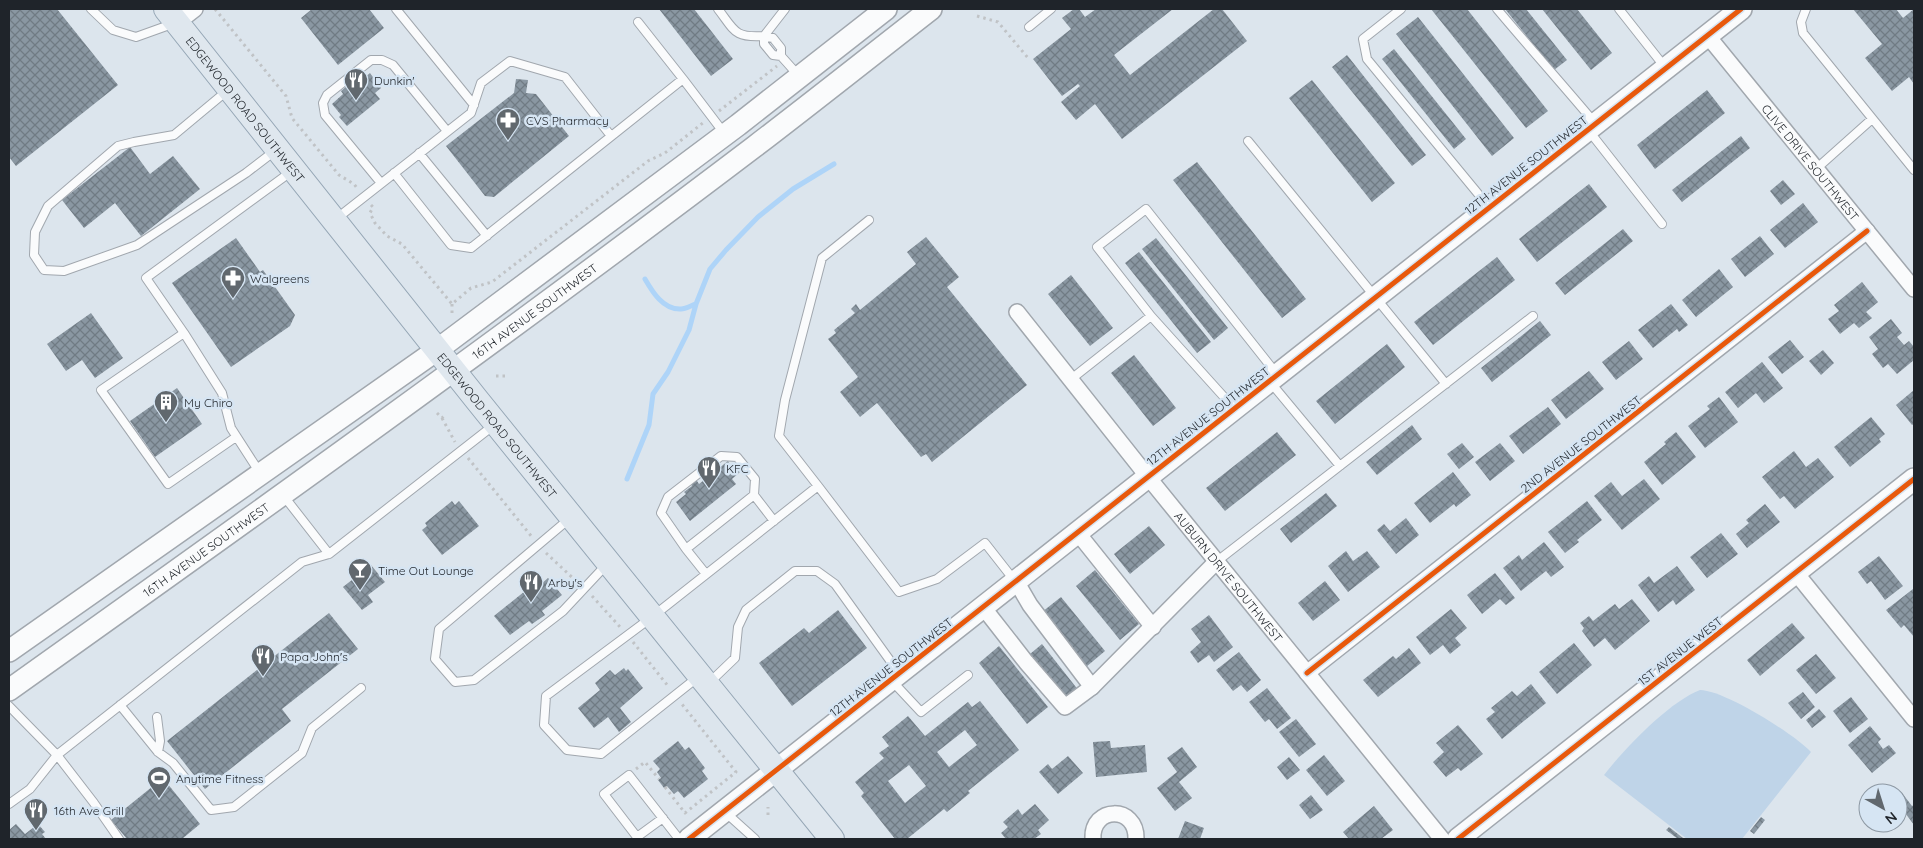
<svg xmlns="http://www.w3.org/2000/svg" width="1923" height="848" viewBox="0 0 1923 848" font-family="Quicksand,sans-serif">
<defs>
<pattern id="building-cross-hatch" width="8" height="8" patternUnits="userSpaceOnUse" patternTransform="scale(1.25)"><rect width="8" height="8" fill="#8a97a2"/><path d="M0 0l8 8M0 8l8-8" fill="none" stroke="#707b84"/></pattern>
</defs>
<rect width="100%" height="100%" fill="#dce5ed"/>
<path fill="#bfd4e8" d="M1700,690C1724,690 1794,734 1811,752L1742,839H1687L1604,775C1625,748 1669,702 1700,690Z"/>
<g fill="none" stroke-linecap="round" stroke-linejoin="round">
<path stroke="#aed4f8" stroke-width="5" d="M645,279C652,291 663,310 681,309C686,309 692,305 696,304
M627,479L649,425L653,394L668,372L689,330L696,304L710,269L726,250L758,217L793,189L834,164"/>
</g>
<path fill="url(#building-cross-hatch)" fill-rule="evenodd" d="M9,9H57L118,85L16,166L9,157Z
M312,9H369L384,28L338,65L301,18Z
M659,9H694L733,59L711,76Z
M1074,9H1079L1085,17L1096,9H1173L1114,55L1130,75L1214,9H1222L1247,41L1122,139L1095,104L1076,120L1061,102L1080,86L1078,84L1062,96L1033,59L1071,29L1062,18Z
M1431,9H1467L1548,111L1526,128Z
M1505,9H1526L1567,60L1554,70Z
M1542,9H1577L1612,53L1591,70Z
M1853,9H1896L1903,18L1914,9V84L1909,77L1892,91L1865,58L1882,44Z
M1418,17L1514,138L1492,156L1396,34Z
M1394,49L1466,139L1454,149L1382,59Z
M1347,55L1426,155L1412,166L1332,67Z
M370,73L381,88L375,93L380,99L347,126L339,117L341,115L332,104L343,94L341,91L348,85L351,89Z
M516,79L528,80L526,93L536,94L569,136L494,197L485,196L446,146L514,93Z
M1312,80L1395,183L1372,202L1289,98Z
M1707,90L1725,113L1655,169L1637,145Z
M1741,136L1750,148L1682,202L1672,190Z
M130,147L150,174L173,156L200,189L141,236L115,203L84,228L62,200Z
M1197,162L1306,299L1282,318L1173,180Z
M1783,180L1795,194L1781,205L1770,191Z
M1589,184L1607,207L1537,262L1519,239Z
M1803,203L1818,222L1785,248L1770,230Z
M1623,229L1633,241L1565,295L1555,283Z
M1760,236L1774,254L1745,277L1731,259Z
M926,237L959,277L947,287L1027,385L932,462L926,454L921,457L877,403L860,417L840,392L858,377L828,339L836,333L834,330L855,313L851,309L856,304L860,310L916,264L907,252Z
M236,238L260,272L263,270L295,315L290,326L231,367L172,283Z
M1156,238L1228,328L1214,340L1142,249Z
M1139,252L1211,342L1197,353L1125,263Z
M1497,257L1515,280L1433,345L1414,322Z
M1719,269L1733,287L1696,317L1682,300Z
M1071,275L1113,328L1090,346L1048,294Z
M1862,282L1878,302L1866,312L1872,318L1859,328L1854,323L1840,334L1828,319L1839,311L1834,305Z
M1671,304L1688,325L1679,332L1677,329L1653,348L1638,330Z
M91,313L123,358L95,378L82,360L66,371L47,344Z
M1891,319L1902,333L1897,337L1904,345L1909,341L1914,347V360L1897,374L1888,364L1883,368L1872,354L1878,349L1869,337Z
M1540,321L1551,335L1492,382L1481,368Z
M1790,340L1804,357L1782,374L1768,357Z
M1629,341L1643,359L1616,380L1602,362Z
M1387,344L1405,367L1335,424L1316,401Z
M1823,350L1834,363L1821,375L1809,361Z
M1134,355L1176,408L1153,426L1111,373Z
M1762,362L1783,388L1764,403L1756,393L1738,408L1725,392Z
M1589,371L1604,389L1566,419L1551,400Z
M177,388L202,424L155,457L130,421Z
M1914,390V424L1912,425L1896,405Z
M1719,397L1738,422L1705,448L1688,426L1710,409L1707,406Z
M1548,407L1561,424L1523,454L1509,436Z
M1871,417L1885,434L1879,439L1881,442L1850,467L1834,447Z
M1412,425L1422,439L1377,475L1366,462Z
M1277,432L1296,455L1225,511L1206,488Z
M1676,432L1696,457L1662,485L1644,462L1666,444L1664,442Z
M1462,443L1474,457L1459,469L1447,454Z
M1500,443L1515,461L1490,481L1475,462Z
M1794,451L1806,467L1818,458L1834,477L1795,509L1784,496L1780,499L1762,477Z
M728,461L730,465L733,463L740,472L732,479L736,484L690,521L676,502L686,494L684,492L692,486L690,483L695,478L699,484Z
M1453,472L1471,495L1456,507L1454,504L1430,523L1414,503Z
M1644,479L1660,499L1622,530L1594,496L1611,482L1622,496Z
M1326,493L1337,506L1291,543L1280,529Z
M452,501L455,505L459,501L479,526L442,555L422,530L427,526L425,523Z
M1587,501L1602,520L1577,540L1579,542L1565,553L1548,532Z
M1765,504L1780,522L1747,548L1736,534L1749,523L1746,520Z
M1406,518L1419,535L1396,554L1377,530L1384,524L1390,531Z
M1149,526L1165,545L1130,574L1114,554Z
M1721,533L1738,554L1707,578L1690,557Z
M1544,542L1564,567L1551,577L1546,571L1521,591L1503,568L1519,555L1522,560Z
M1346,551L1353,561L1367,551L1380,567L1348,592L1328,566Z
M1879,556L1903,586L1885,600L1871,581L1867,584L1858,572Z
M371,565L385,582L368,595L373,602L362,610L343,587Z
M1677,566L1695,590L1676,605L1673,600L1658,612L1638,585L1649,576L1654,583Z
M1095,570L1139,624L1120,640L1076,586Z
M1495,573L1515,598L1506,605L1500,599L1482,614L1467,595Z
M548,578L562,595L542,611L545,615L532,624L529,621L510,635L494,616L530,587L533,591Z
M1325,581L1340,600L1313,621L1298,603Z
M1913,589L1914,590V637L1904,625L1901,628L1886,610Z
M1061,597L1105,651L1086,667L1042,612Z
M1632,599L1650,621L1615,650L1605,638L1594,647L1582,631L1584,628L1580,623L1589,616L1593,621L1615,604L1619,609Z
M1451,609L1467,628L1455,638L1461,645L1450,654L1443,645L1430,655L1416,637Z
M838,610L867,648L792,706L759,663L804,628L809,633Z
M329,613L358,649L282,709L291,721L205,789L167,741Z
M1209,615L1233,647L1214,662L1209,655L1198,663L1190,652L1201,642L1191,629Z
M1792,623L1805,638L1760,676L1747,660Z
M1574,643L1592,665L1557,694L1539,672Z
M1042,644L1079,691L1068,700L1030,654Z
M999,646L1048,707L1027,724L979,663Z
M1409,648L1421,663L1378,697L1363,680L1393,656L1396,659Z
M1239,652L1261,680L1247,692L1241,685L1233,691L1216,670Z
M1816,654L1836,678L1816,694L1796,670Z
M624,668L626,671L628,669L643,688L620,708L631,722L619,732L608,717L594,728L578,708L600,690L595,683L610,670L615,675Z
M1531,684L1546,703L1502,739L1486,719L1495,712L1491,708L1512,691L1517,696Z
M1267,688L1291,718L1277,729L1269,719L1265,722L1249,702Z
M1803,692L1815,707L1801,719L1788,703Z
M1851,697L1868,719L1850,733L1833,711Z
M980,701L1019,750L968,791L970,793L947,812L944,809L907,839H895L861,796L864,793L855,782L884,758L879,753L889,746L882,737L908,716L925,736L968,702L972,707ZM965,730L977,745L949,767L937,752ZM909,765L926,786L905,803L888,781Z
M1819,709L1826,717L1812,728L1806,720Z
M1296,719L1316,744L1299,757L1279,732Z
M1458,725L1483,754L1461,771L1458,768L1446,777L1433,762L1444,752L1436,743Z
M1870,726L1881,739L1878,742L1883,749L1889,745L1896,753L1872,773L1848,745Z
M678,741L685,750L689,747L705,768L702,771L708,779L684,798L678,791L674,794L667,786L664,788L658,780L661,778L657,772L660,769L653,761Z
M1110,741L1111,748L1145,745L1147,772L1096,777L1093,742Z
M1182,747L1197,767L1179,782L1192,798L1175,811L1157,788L1177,772L1167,758Z
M1324,755L1345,781L1327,796L1306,770Z
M1068,756L1083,773L1058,794L1039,772L1048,764L1052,769Z
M1289,757L1300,770L1287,780L1277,767Z
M163,778L200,824L182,839H127L111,820Z
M1902,793L1912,806L1914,805V825L1903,810L1898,814V797Z
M1311,795L1323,810L1310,819L1299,805Z
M1035,804L1049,820L1038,830L1041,834L1034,839H1006L1001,833L1008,827L1003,822L1018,809L1022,815Z
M1374,806L1393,830L1381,839H1349L1343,832Z
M1761,817L1765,820L1754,834L1750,831Z
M1185,821L1204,828L1200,839H1178Z
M16,824L25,834L38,824L45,832L42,834L46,839H9V830Z
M1669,827L1683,838L1682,839H1678L1666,830Z"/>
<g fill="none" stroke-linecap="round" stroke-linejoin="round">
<g stroke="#a1a7ae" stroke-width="10">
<path id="lane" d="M91,9L113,30L136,37L175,23
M396,9L474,105
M718,9C735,31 734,38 764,36L785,9
M1401,9L1363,39L1367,59L1489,207
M1497,9C1529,47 1562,84 1594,122
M1619,9L1664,66
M1806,9L1801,22L1803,33L1914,170
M638,22L683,79
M1029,27L1051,9
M781,56L773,55L764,44V36L773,38L781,48V56L798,75
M228,90L174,135L134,142L118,146L48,206L35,232L34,255L44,270L64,271L137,245L246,173L276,150
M1589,131L1662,224
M1248,141L1446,384
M419,153L487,236
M1816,169L1872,119
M394,173L451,245L471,248L683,79L724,133
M381,183L325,115L323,103L327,95L371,60H382L393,65L447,131
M336,219L471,113L481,83L510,61L565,77L611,136
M1151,316L1097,247L1146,209L1276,373
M184,333L101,390L168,484L236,437
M1070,380L1151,316L1233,407
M1271,383L1340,466
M260,473L231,428L222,393L184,333L146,278L292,171
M818,486L779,436L785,400L822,258L869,220
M569,519L439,629L435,659L455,682L474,680L563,611L607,564
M686,549L661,513L668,497L721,456L737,457L755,479L754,495
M329,554L494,425
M1216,562L1533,316
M706,574L686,549L754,495L774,521
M698,677L601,754L567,750L544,725L546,696L652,617L818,486L899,592L937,579L985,543L1014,580
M892,681L921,712L968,675
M710,682L735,658L738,627L746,610L795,571H817L835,584L899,673
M120,705L158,752L173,763L211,810L234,807L302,753L312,728L361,688
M9,706L57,755L30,789L9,804
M157,717L160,741L158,752
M725,812L755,839
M663,818L637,837L604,794L629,775L679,839
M119,839L94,803L57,755L302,562L329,554L283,495"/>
</g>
<g stroke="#a1a7ae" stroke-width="18">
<g id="street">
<path d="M177,23L195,9"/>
<path id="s1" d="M1707,35L1914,289"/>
<path id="s2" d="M1017,312L1148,477L1442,839"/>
<path d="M1077,532L1153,627"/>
<path d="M1796,573L1914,719"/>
<path d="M1016,581L1030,605L1092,687L1216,562"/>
<path d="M983,607L1026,662L1065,707L1092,687"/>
<path d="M1307,673L1867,231"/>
<path d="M1093,839C1091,806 1137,805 1136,839"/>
</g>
</g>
<g stroke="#a1a7ae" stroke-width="24">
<g id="secondary">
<path d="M9,651L437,350L738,125L886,9"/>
<path id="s3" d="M9,690C259,512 509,333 754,147C813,102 872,55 931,9"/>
<path d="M689,839L1741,9"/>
<path d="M1458,839L1914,479"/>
</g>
</g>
<g stroke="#95a6b5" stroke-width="26">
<g id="primary">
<path id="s4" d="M166,9L477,400L832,839"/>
</g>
</g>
<path stroke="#c0c3c6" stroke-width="3" stroke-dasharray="2.5 4" stroke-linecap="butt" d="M215,9L286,96L292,118L339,175L354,184L357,188
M977,16L998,22L1028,58
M719,111L777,66
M371,205L373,207L370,213L375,223L387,236L402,244L452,304L471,288L492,282L648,161L665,153L704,122
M452,313V304
M496,376H505
M437,413L442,418L446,414
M442,418L455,442
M468,458L532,537
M546,553L576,581
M592,596L621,628
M633,642L668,686
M636,769L645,762L659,779
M665,787L685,813L736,772L681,703
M768,815V807"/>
<use href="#lane" stroke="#fafbfc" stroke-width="8"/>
<use href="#street" stroke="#fafbfc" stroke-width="15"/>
<use href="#secondary" stroke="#fafbfc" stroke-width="21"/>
<use href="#primary" stroke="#dfe7ee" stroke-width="24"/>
<g stroke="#d6e5f3" stroke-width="8">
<path id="cycleway" d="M1307,673L1867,231
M689,839L1741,9
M1458,839L1914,479"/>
</g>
<use href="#cycleway" stroke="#e8590c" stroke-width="5"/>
</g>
<defs>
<g id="restaurant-pin" transform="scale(1.25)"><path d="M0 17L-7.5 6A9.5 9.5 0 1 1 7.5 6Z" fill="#61686e" stroke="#d6e5f3"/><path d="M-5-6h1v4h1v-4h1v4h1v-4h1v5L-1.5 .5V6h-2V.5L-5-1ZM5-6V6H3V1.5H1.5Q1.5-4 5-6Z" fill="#fff"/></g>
<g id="pharmacy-pin" transform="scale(1.25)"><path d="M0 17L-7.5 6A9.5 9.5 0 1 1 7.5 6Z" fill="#61686e" stroke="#d6e5f3"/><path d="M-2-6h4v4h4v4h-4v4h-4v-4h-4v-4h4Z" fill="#fff"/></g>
<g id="building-pin" transform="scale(1.25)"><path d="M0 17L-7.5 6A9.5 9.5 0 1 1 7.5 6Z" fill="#61686e" stroke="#d6e5f3"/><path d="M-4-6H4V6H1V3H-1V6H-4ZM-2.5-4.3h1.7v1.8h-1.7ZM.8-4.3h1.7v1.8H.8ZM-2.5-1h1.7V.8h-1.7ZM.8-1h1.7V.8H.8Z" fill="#fff"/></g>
<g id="bar-pin" transform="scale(1.25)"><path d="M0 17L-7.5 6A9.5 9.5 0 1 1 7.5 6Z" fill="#61686e" stroke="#d6e5f3"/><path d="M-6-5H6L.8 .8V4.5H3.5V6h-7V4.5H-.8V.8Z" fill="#fff"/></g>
<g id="stadium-pin" transform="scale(1.25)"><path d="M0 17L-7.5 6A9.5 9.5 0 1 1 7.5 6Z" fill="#61686e" stroke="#d6e5f3"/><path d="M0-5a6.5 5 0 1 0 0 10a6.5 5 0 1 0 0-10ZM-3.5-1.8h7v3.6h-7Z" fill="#fff"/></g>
</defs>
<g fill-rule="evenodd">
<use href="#restaurant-pin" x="356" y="80"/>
<use href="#pharmacy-pin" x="508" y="120"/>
<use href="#pharmacy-pin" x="233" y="278"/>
<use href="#building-pin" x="166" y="402"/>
<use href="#restaurant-pin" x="709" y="468"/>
<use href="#bar-pin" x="360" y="570"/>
<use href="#restaurant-pin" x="531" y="582"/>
<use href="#restaurant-pin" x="263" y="656"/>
<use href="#stadium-pin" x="159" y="778"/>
<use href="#restaurant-pin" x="36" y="810"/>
</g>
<g text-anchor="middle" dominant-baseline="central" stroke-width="5" stroke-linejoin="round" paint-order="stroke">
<g font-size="12" fill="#1f242a" stroke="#d6e5f3" text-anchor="start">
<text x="374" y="80">Dunkin'</text>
<text x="526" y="120">CVS Pharmacy</text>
<text x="250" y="278">Walgreens</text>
<text x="184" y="402">My Chiro</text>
<text x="726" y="468">KFC</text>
<text x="378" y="570">Time Out Lounge</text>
<text x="548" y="582">Arby's</text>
<text x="280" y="656">Papa John's</text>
<text x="176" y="778">Anytime Fitness</text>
<text x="54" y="810">16th Ave Grill</text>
</g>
<g font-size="12" fill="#1f242a" stroke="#d6e5f3">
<text stroke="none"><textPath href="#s4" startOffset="128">EDGEWOOD ROAD SOUTHWEST</textPath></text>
<text stroke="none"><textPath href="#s1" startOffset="164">CLIVE DRIVE SOUTHWEST</textPath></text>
<text transform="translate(1526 165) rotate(-38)">12TH AVENUE SOUTHWEST</text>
<text stroke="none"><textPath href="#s3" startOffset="648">16TH AVENUE SOUTHWEST</textPath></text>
<text transform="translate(1208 416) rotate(-38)">12TH AVENUE SOUTHWEST</text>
<text stroke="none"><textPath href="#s4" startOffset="532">EDGEWOOD ROAD SOUTHWEST</textPath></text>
<text transform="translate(1581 444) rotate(-38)">2ND AVENUE SOUTHWEST</text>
<text stroke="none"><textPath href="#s3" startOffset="242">16TH AVENUE SOUTHWEST</textPath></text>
<text stroke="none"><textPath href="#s2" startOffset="339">AUBURN DRIVE SOUTHWEST</textPath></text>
<text transform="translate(1680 651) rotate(-38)">1ST AVENUE WEST</text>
<text transform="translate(891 667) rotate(-38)">12TH AVENUE SOUTHWEST</text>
</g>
</g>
<rect width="1923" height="848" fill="none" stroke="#1f242a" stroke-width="20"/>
<g transform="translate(1883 808) rotate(141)"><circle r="24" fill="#d6e5f3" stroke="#8d98a3"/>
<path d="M0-4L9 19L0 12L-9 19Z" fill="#61686e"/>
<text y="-8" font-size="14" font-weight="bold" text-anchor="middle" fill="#1f242a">N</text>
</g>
</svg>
